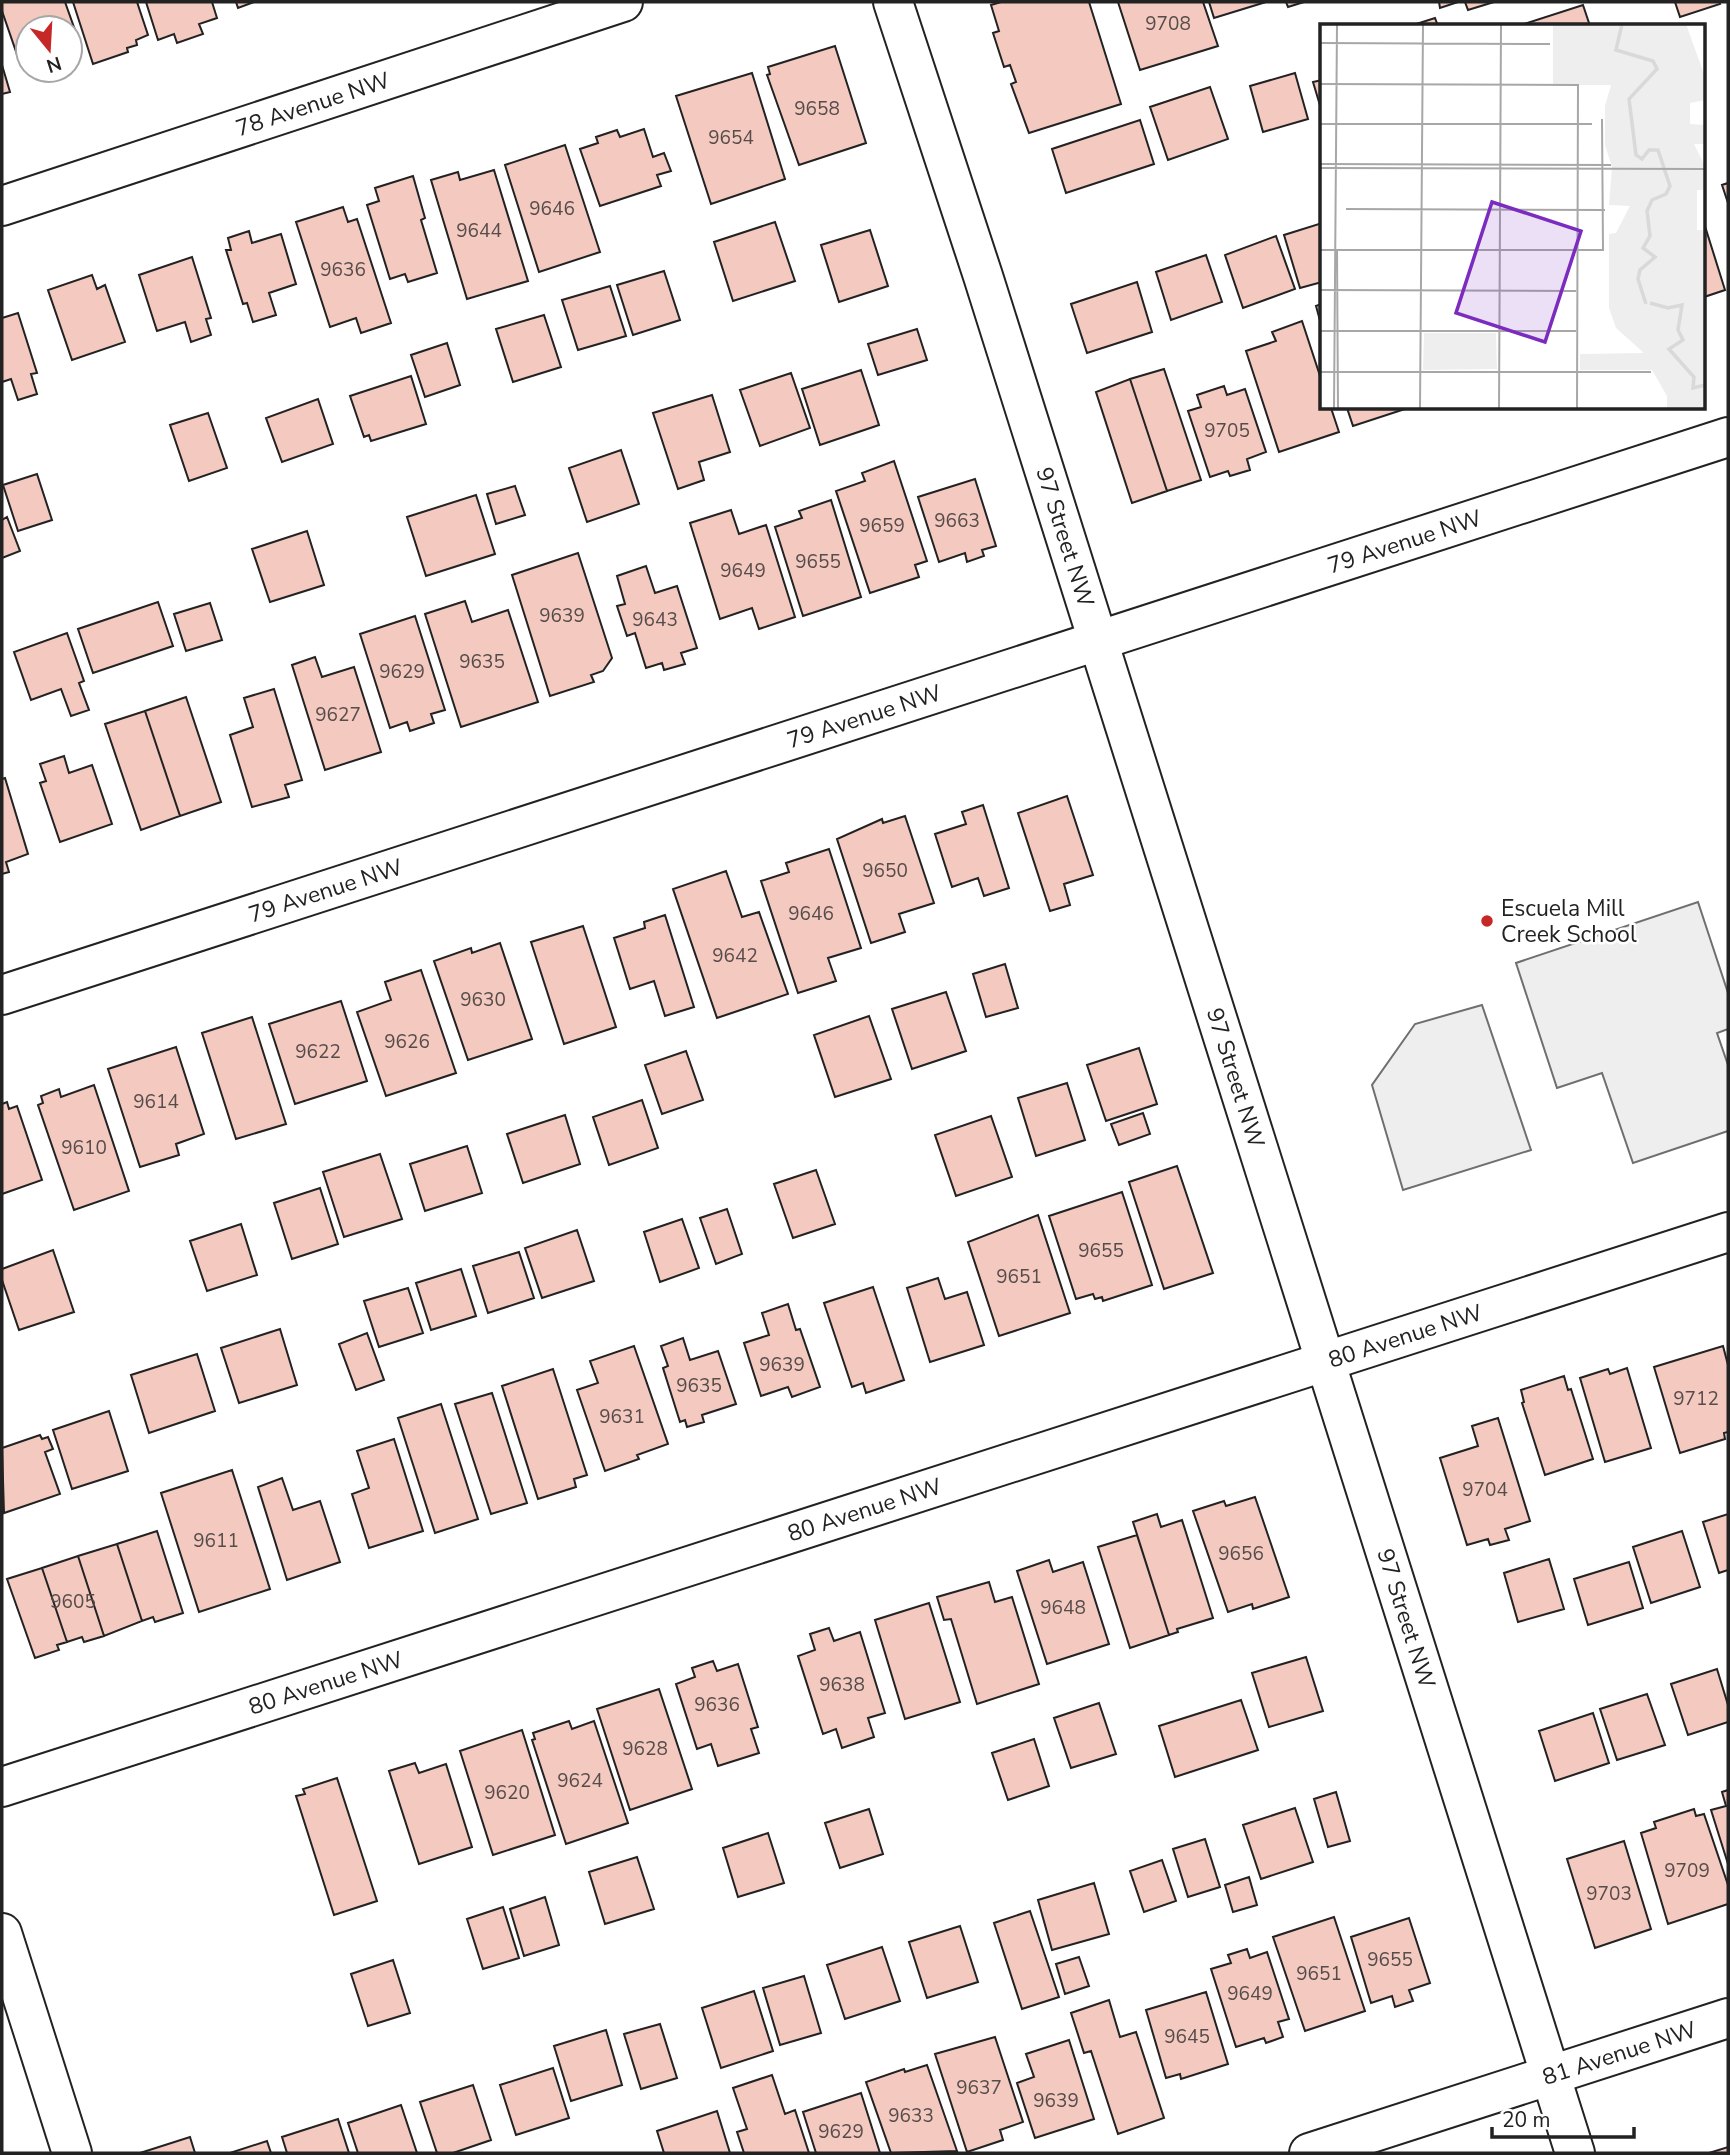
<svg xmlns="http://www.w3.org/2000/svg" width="1730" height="2155" viewBox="0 0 1730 2155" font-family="'Nunito Sans',sans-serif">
<rect width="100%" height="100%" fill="#fff"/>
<path fill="#eee" stroke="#6f6f6f" stroke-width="2" d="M1698,902L1728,993V1029L1717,1033L1728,1065V1131L1633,1163L1602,1073L1557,1088L1516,963Z
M1482,1005L1531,1150L1403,1190L1372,1085L1415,1024Z"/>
<path fill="#f3c9c0" stroke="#222" stroke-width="2" d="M2,2H65L81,47L70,51V28H28V64L21,66L2,11Z
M73,2H137L148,35L136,40L137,45L127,48L128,52L93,64Z
M146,2H212L217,18L199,24L203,34L177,43L174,34L158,40Z
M236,2H254L238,8Z
M1001,2H1089L1121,104L1029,133L1011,84L1016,82L1010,65L1004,67L993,33L999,31L991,5Z
M1118,2H1203L1218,46L1140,70Z
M1209,2H1266L1214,18Z
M1286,2H1304L1288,7Z
M1439,2H1458L1440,8Z
M1465,2H1494L1468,10Z
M1675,2H1719L1720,4L1680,17Z
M1583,5L1590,26H1525L1524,24Z
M1435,18L1438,26H1410Z
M835,46L866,143L799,165L767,75L770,74L768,67Z
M2,65L10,92L2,94Z
M752,73L785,179L711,204L676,96Z
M1295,73L1308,119L1263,132L1250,86Z
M1322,80V112L1313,82Z
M1210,87L1228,139L1168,160L1150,107Z
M1140,120L1154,164L1066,193L1052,149Z
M644,129L653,157L664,153L671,171L657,175L661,186L600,206L580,149L598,143L596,137L617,130L620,137Z
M565,145L600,252L539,272L505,165Z
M494,170L528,281L467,299L431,180L458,172L460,180Z
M413,176L425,218L421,220L437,273L408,282L405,274L390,279L367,205L379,201L375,188Z
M1728,183V203L1722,185Z
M343,207L348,222L357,219L391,323L361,333L356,318L330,327L296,222Z
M775,222L795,281L733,301L714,242Z
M1322,223V282L1300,288L1284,235Z
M1704,223L1725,290L1704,297Z
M870,230L888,286L839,302L821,245Z
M249,231L252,243L281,234L296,284L269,293L276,315L253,322L247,303L243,304L226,250H231L228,238Z
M1276,236L1295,289L1243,308L1225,255Z
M1206,255L1222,302L1171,320L1156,272Z
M192,257L211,318L206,319L211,335L191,342L185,322L157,331L139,275Z
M664,271L680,320L633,335L617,285Z
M92,275L97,289L105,285L125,342L72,360L48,290Z
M1137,282L1152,332L1087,353L1071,304Z
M610,286L626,336L578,350L562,300Z
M1322,304V328L1316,306Z
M18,313L37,373L31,374L37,394L18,400L11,379L2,382V318Z
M544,315L561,367L513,382L496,329Z
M1302,321L1322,382V408H1331L1339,432L1279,452L1246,351L1276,341L1272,332Z
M917,329L927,360L878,375L868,344Z
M447,343L460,385L425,397L411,355Z
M1164,369L1201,480L1167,491L1130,379Z
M861,370L879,425L820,445L802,389Z
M791,373L810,428L760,446L740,390Z
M411,376L426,424L371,441L369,435L364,437L350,396Z
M1130,379L1167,491L1132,503L1096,392Z
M1224,386L1227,395L1245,389L1266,452L1247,459L1250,470L1230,476L1228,471L1210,477L1188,411L1201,407L1197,395Z
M712,395L730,452L699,462L704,480L678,489L653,413Z
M318,399L333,444L282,462L266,418Z
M1347,408H1408L1353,426Z
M208,413L227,468L189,481L170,425Z
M621,450L639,504L587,522L569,468Z
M894,461L927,561L915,565L919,577L870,593L836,491L865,481L862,473Z
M37,474L52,520L18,531L3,485Z
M975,479L996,546L982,550L984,556L967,562L965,553L939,562L918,497Z
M515,486L525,515L496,524L487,494Z
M476,495L495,554L426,576L407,517Z
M831,500L861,597L803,616L775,527L802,518L799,511Z
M731,510L739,534L766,525L795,617L759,629L752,608L720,619L690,523Z
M7,517L20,551L2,558V520Z
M307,531L324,585L270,602L252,549Z
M578,553L612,658L603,671L591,675L594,682L550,696L512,575Z
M646,566L655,593L677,586L697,648L681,653L685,664L664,670L662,663L646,668L635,633L627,636L617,606L625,604L617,576Z
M465,601L472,622L508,610L538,702L461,727L425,614Z
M158,602L173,646L93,673L78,629Z
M210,603L222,640L186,651L174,614Z
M415,616L445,710L431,714L434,723L410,731L407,722L390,728L360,634Z
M67,633L84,681L79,683L89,710L71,716L61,689L31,700L14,652Z
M315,657L322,677L354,667L381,752L325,770L292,665Z
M274,689L302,780L285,785L289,797L252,807L230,735L253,727L244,698Z
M186,697L221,802L180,816L145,711Z
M145,711L180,816L141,830L105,724Z
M64,756L69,773L92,765L112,824L60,842L40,783L46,781L40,764Z
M5,778L28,854L6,862L9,872L2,874V779Z
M1067,796L1093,875L1064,884L1070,905L1050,911L1018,813Z
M983,805L1009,888L984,896L978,878L952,887L935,834L966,824L962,812Z
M905,816L934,903L899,914L905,932L871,943L837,839L882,819L883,823Z
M829,849L861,948L828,958L836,981L798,993L761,881L789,872L786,863Z
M726,871L742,917L759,912L788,994L717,1018L673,889Z
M665,915L694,1007L665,1016L654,981L630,989L614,938L645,928L644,922Z
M583,926L616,1027L564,1044L531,942Z
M500,943L532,1039L468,1060L434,961L471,948L472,953Z
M1005,964L1018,1008L986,1017L973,974Z
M421,970L456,1073L386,1096L357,1012L391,1000L385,982Z
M946,992L966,1051L912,1069L892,1009Z
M341,1001L367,1081L295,1104L269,1024Z
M869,1016L891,1079L835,1097L814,1035Z
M252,1017L286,1124L236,1139L202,1033Z
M176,1047L204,1134L176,1144L179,1155L140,1167L108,1069Z
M1139,1048L1157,1104L1106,1121L1087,1065Z
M686,1051L703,1100L662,1114L645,1065Z
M1067,1083L1085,1140L1036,1156L1018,1098Z
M94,1085L129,1191L74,1210L38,1105L43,1103L41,1096L59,1089L61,1097Z
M642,1100L658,1148L609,1165L593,1117Z
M7,1102L9,1109L17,1106L42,1180L2,1194V1104Z
M1143,1113L1150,1134L1119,1145L1111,1124Z
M565,1115L580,1164L523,1183L507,1134Z
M991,1116L1012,1177L956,1196L935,1135Z
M467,1146L482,1193L425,1211L410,1164Z
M380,1154L402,1219L344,1237L323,1172Z
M1177,1166L1213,1273L1164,1289L1129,1182Z
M816,1170L835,1224L793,1238L774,1184Z
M320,1188L338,1244L292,1259L274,1203Z
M1122,1192L1152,1285L1103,1301L1102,1297L1095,1299L1093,1294L1076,1299L1049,1216Z
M727,1209L742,1254L716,1264L700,1218Z
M1038,1215L1070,1313L999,1336L968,1242Z
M682,1219L699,1268L660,1282L644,1232Z
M241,1224L257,1275L207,1291L190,1241Z
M577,1230L594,1281L542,1298L525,1248Z
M53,1250L74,1312L19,1330L2,1280V1269Z
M519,1252L534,1298L488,1313L473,1266Z
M461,1269L476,1316L431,1330L416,1283Z
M938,1278L945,1299L967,1292L984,1345L930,1362L907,1288Z
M873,1287L904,1380L866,1393L863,1383L852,1387L824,1303Z
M408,1288L423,1333L379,1347L364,1301Z
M788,1304L796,1330L800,1329L820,1387L792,1397L788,1387L761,1396L744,1343L769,1335L762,1313Z
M280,1329L297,1385L239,1403L221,1348Z
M367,1333L384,1380L356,1390L339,1344Z
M683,1338L690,1360L718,1351L736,1404L702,1415L704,1422L687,1427L685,1420L680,1422L663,1368L668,1366L661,1346Z
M634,1346L668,1444L637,1455L639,1459L605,1471L577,1390L598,1383L590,1361Z
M1723,1346L1728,1365V1432L1724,1433L1725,1439L1680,1453L1654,1367Z
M197,1354L215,1411L149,1433L131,1375Z
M1627,1368L1651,1448L1605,1462L1580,1378L1608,1369L1610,1374Z
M553,1369L587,1475L574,1479L576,1487L538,1499L502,1386Z
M1564,1376L1568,1390L1571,1389L1593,1459L1545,1475L1522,1403L1524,1402L1521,1390Z
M492,1393L527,1503L491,1514L455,1404Z
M441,1404L478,1519L435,1533L398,1418Z
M109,1411L128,1471L72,1489L53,1430Z
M1498,1418L1530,1521L1505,1529L1509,1540L1490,1545L1488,1539L1467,1545L1440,1458L1478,1446L1472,1426Z
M40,1435L42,1439L48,1437L53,1449L45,1452L60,1494L4,1513L2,1448Z
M394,1439L423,1531L369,1548L352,1494L369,1488L357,1451Z
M232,1470L270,1589L199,1612L161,1493Z
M282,1478L293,1510L320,1501L340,1562L287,1580L258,1487Z
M1255,1497L1289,1597L1253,1609L1252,1604L1228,1612L1193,1511L1224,1501L1226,1506Z
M1157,1514L1161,1527L1182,1520L1213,1618L1177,1629L1178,1632L1169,1635L1133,1522Z
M1728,1514V1570L1719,1573L1703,1522Z
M157,1531L183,1613L155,1622L153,1617L142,1621L117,1544Z
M1682,1531L1700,1587L1651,1603L1633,1547Z
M1137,1535L1169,1635L1130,1648L1098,1547Z
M117,1544L142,1621L104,1636L78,1556Z
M78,1556L104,1636L84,1642L82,1637L67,1642L42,1568Z
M1549,1559L1564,1609L1518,1622L1504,1573Z
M1049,1560L1053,1572L1083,1562L1109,1644L1047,1664L1017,1571Z
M1629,1562L1643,1608L1588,1625L1574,1579Z
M42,1568L67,1642L57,1645L59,1650L35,1658L7,1579Z
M989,1582L995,1602L1012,1597L1039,1684L977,1704L951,1619L944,1620L937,1597Z
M929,1603L960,1702L905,1719L875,1620Z
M829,1628L834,1641L860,1632L885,1713L868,1718L874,1737L842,1748L836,1729L823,1734L798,1656L815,1650L810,1634Z
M1306,1657L1323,1711L1269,1727L1252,1673Z
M713,1661L717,1671L738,1664L758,1727L751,1729L759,1753L718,1766L711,1744L697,1749L676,1684L695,1677L692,1668Z
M1717,1669L1728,1705V1722L1688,1735L1671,1684Z
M659,1689L692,1789L630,1810L597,1709Z
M1647,1694L1665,1745L1617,1760L1600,1709Z
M1241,1700L1258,1750L1175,1777L1159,1726Z
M1099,1703L1116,1754L1071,1768L1054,1718Z
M1593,1713L1609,1763L1555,1781L1539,1731Z
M569,1721L572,1729L594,1721L628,1823L566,1844L532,1740L535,1739L533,1733Z
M522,1730L555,1835L493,1855L460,1751Z
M1034,1739L1049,1786L1008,1800L992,1753Z
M415,1763L419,1773L446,1764L472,1847L419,1864L389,1771Z
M337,1778L377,1901L334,1915L296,1796L305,1794L303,1789Z
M1728,1790V1864L1711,1810L1726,1806L1722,1792Z
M1336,1792L1350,1841L1328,1847L1314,1799Z
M1295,1808L1313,1862L1261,1879L1243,1825Z
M869,1809L883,1854L840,1868L825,1823Z
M1694,1809L1696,1816L1704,1814L1728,1885V1904L1668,1924L1641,1833L1656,1828L1654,1822Z
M768,1833L784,1883L738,1897L723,1848Z
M1205,1839L1220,1887L1188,1897L1173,1849Z
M1624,1841L1651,1929L1595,1948L1567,1859Z
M637,1857L654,1909L605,1924L589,1872Z
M1162,1860L1176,1901L1144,1912L1130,1871Z
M1249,1877L1257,1905L1233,1912L1225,1885Z
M1094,1883L1109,1934L1052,1950L1038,1900Z
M545,1897L559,1945L524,1956L510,1909Z
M503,1907L519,1958L483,1969L467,1919Z
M1030,1911L1059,1997L1022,2009L994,1923Z
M1334,1917L1365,2011L1305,2031L1273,1937Z
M1409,1918L1430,1983L1409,1990L1413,2001L1395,2007L1392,1996L1371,2003L1351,1937Z
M960,1926L978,1982L927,1998L909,1942Z
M882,1947L900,2001L845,2019L827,1965Z
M1247,1949L1250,1958L1267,1952L1289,2019L1278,2022L1283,2037L1266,2043L1264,2038L1236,2047L1211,1969L1231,1963L1228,1955Z
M1079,1957L1089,1986L1065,1994L1056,1964Z
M393,1960L410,2013L368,2026L351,1974Z
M804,1976L821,2033L780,2045L763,1988Z
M754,1991L773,2051L721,2068L702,2008Z
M1206,1992L1228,2064L1181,2079L1180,2074L1166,2078L1146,2010Z
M1109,2000L1120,2037L1136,2032L1164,2118L1118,2134L1091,2051L1084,2053L1071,2013Z
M660,2024L677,2078L641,2089L624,2034Z
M606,2030L622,2085L571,2101L554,2046Z
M995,2037L1023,2122L1000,2130L1003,2140L967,2152L935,2054Z
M1069,2040L1094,2119L1035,2138L1017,2083L1034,2077L1026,2054Z
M927,2065L957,2151L891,2153L866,2082L904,2069L905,2072Z
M553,2068L569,2118L516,2135L500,2085Z
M772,2075L785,2114L795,2110L809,2153H744L737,2132L747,2129L733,2088Z
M473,2085L491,2140L453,2153H437L420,2102Z
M861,2093L880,2153H816L803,2112Z
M401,2105L417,2153H358L348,2123Z
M717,2111L730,2153H664L657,2131Z
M338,2119L349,2153H287L282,2137Z
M190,2137L195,2153H140Z
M267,2141L271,2153H230Z
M1728,2147V2153H1709Z"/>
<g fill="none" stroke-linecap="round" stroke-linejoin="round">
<g stroke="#222" stroke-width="42">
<g id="minor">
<path id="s1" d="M893,2L983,276L1575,2153"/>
<path id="s2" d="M2,206L623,2"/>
<path id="s3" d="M2,995L1728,437"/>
<path id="s4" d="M2,1787L1728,1232"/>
<path d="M2,1933L72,2153"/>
<path id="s5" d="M1309,2153L1728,2018"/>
</g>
</g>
<use href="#minor" stroke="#fff" stroke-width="38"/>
</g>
<circle fill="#c62828" stroke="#fff" stroke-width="2.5" cx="1487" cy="921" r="7"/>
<g text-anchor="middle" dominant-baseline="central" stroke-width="5" stroke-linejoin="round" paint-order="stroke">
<g font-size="19" fill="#564c4a">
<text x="1168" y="24">9708</text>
<text x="817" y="109">9658</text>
<text x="731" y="138">9654</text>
<text x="552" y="209">9646</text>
<text x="479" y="231">9644</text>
<text x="343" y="270">9636</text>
<text x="1227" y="431">9705</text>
<text x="957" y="521">9663</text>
<text x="882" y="526">9659</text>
<text x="818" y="562">9655</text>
<text x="743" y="571">9649</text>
<text x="562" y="616">9639</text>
<text x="655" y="620">9643</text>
<text x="482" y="662">9635</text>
<text x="402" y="672">9629</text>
<text x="338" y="715">9627</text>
<text x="885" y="871">9650</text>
<text x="811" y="914">9646</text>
<text x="735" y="956">9642</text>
<text x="483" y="1000">9630</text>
<text x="407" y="1042">9626</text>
<text x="318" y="1052">9622</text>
<text x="156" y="1102">9614</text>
<text x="84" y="1148">9610</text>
<text x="1101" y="1251">9655</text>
<text x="1019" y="1277">9651</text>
<text x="782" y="1365">9639</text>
<text x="699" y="1386">9635</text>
<text x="1696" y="1399">9712</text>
<text x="622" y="1417">9631</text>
<text x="1485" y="1490">9704</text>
<text x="216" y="1541">9611</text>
<text x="1241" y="1554">9656</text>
<text x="73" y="1602">9605</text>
<text x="1063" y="1608">9648</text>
<text x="842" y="1685">9638</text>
<text x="717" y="1705">9636</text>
<text x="645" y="1749">9628</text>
<text x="580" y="1781">9624</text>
<text x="507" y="1793">9620</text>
<text x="1687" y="1871">9709</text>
<text x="1609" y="1894">9703</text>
<text x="1390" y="1960">9655</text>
<text x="1319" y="1974">9651</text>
<text x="1250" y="1994">9649</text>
<text x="1187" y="2037">9645</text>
<text x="979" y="2088">9637</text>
<text x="1056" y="2101">9639</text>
<text x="911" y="2116">9633</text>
<text x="841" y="2132">9629</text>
</g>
<g font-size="23" fill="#222" stroke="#fff">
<text stroke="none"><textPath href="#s2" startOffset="327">78 Avenue NW</textPath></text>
<text stroke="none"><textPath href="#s1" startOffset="562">97 Street NW</textPath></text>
<text stroke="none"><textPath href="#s3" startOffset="1474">79 Avenue NW</textPath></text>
<text stroke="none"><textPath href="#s3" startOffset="906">79 Avenue NW</textPath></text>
<text stroke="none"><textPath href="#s3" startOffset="340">79 Avenue NW</textPath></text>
<text stroke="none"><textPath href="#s1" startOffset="1129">97 Street NW</textPath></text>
<text stroke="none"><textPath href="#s4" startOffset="1474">80 Avenue NW</textPath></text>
<text stroke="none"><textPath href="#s4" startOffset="906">80 Avenue NW</textPath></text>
<text stroke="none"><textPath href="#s1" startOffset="1696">97 Street NW</textPath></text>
<text stroke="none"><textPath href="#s4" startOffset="340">80 Avenue NW</textPath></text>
<text stroke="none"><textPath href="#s5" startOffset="326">81 Avenue NW</textPath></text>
</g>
<g font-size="23" fill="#222" stroke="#fff" text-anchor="start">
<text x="1501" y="908">Escuela Mill<tspan x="1501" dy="26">Creek School</tspan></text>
</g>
</g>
<g transform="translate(1320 24)">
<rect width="385" height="385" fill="#fff"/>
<path d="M233,0H366L384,50L385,76L370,79V100L385,101V120H374L385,142V166H377V206H385V385H347V372L332,346H260V330L324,329L296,304L289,284V210L296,209L310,182L289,181L292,143L285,121V82L291,61H233ZM104,309H176L177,345L103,346Z" fill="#eee"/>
<path fill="none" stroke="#d9d9d9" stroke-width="3.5" d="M302,0L296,26L333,37L337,45L309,75L316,131L322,135L329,126H338L350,162L346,170L332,176L327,187L330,212L323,224L335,233L320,246L318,255L326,280M330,279L348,284L362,281L358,306L363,316L349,325L374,353L373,364L385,361"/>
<path fill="none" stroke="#a7a7a7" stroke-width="2" d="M0,19L230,20M0,60L258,61L257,385M0,100H272M0,140L291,141M0,144L385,145M26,185L285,186M0,226H283L282,95M17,226L18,385M0,266L256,267M0,307H256M0,348H331M14,385L17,0M100,385L103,0M179,385L181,0"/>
<path fill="#7b2cbf" fill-opacity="0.15" stroke="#7b2cbf" stroke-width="3.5" d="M172,178L261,207L225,318L136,289Z"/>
<rect width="385" height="385" fill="none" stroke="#222" stroke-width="3.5"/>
</g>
<rect width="1730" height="2155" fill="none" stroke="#222222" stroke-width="7"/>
<g transform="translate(49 49) rotate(162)"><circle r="33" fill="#ffffff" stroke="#a7a7a7" stroke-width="2"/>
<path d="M0-5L12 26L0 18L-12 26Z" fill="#c62828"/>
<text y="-10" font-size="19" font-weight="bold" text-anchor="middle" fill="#222222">N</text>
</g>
<path d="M1492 2127v10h142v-10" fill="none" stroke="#222222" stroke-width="3.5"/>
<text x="1502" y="2127" font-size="21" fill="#222222" stroke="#ffffff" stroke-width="5" paint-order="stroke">20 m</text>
</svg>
